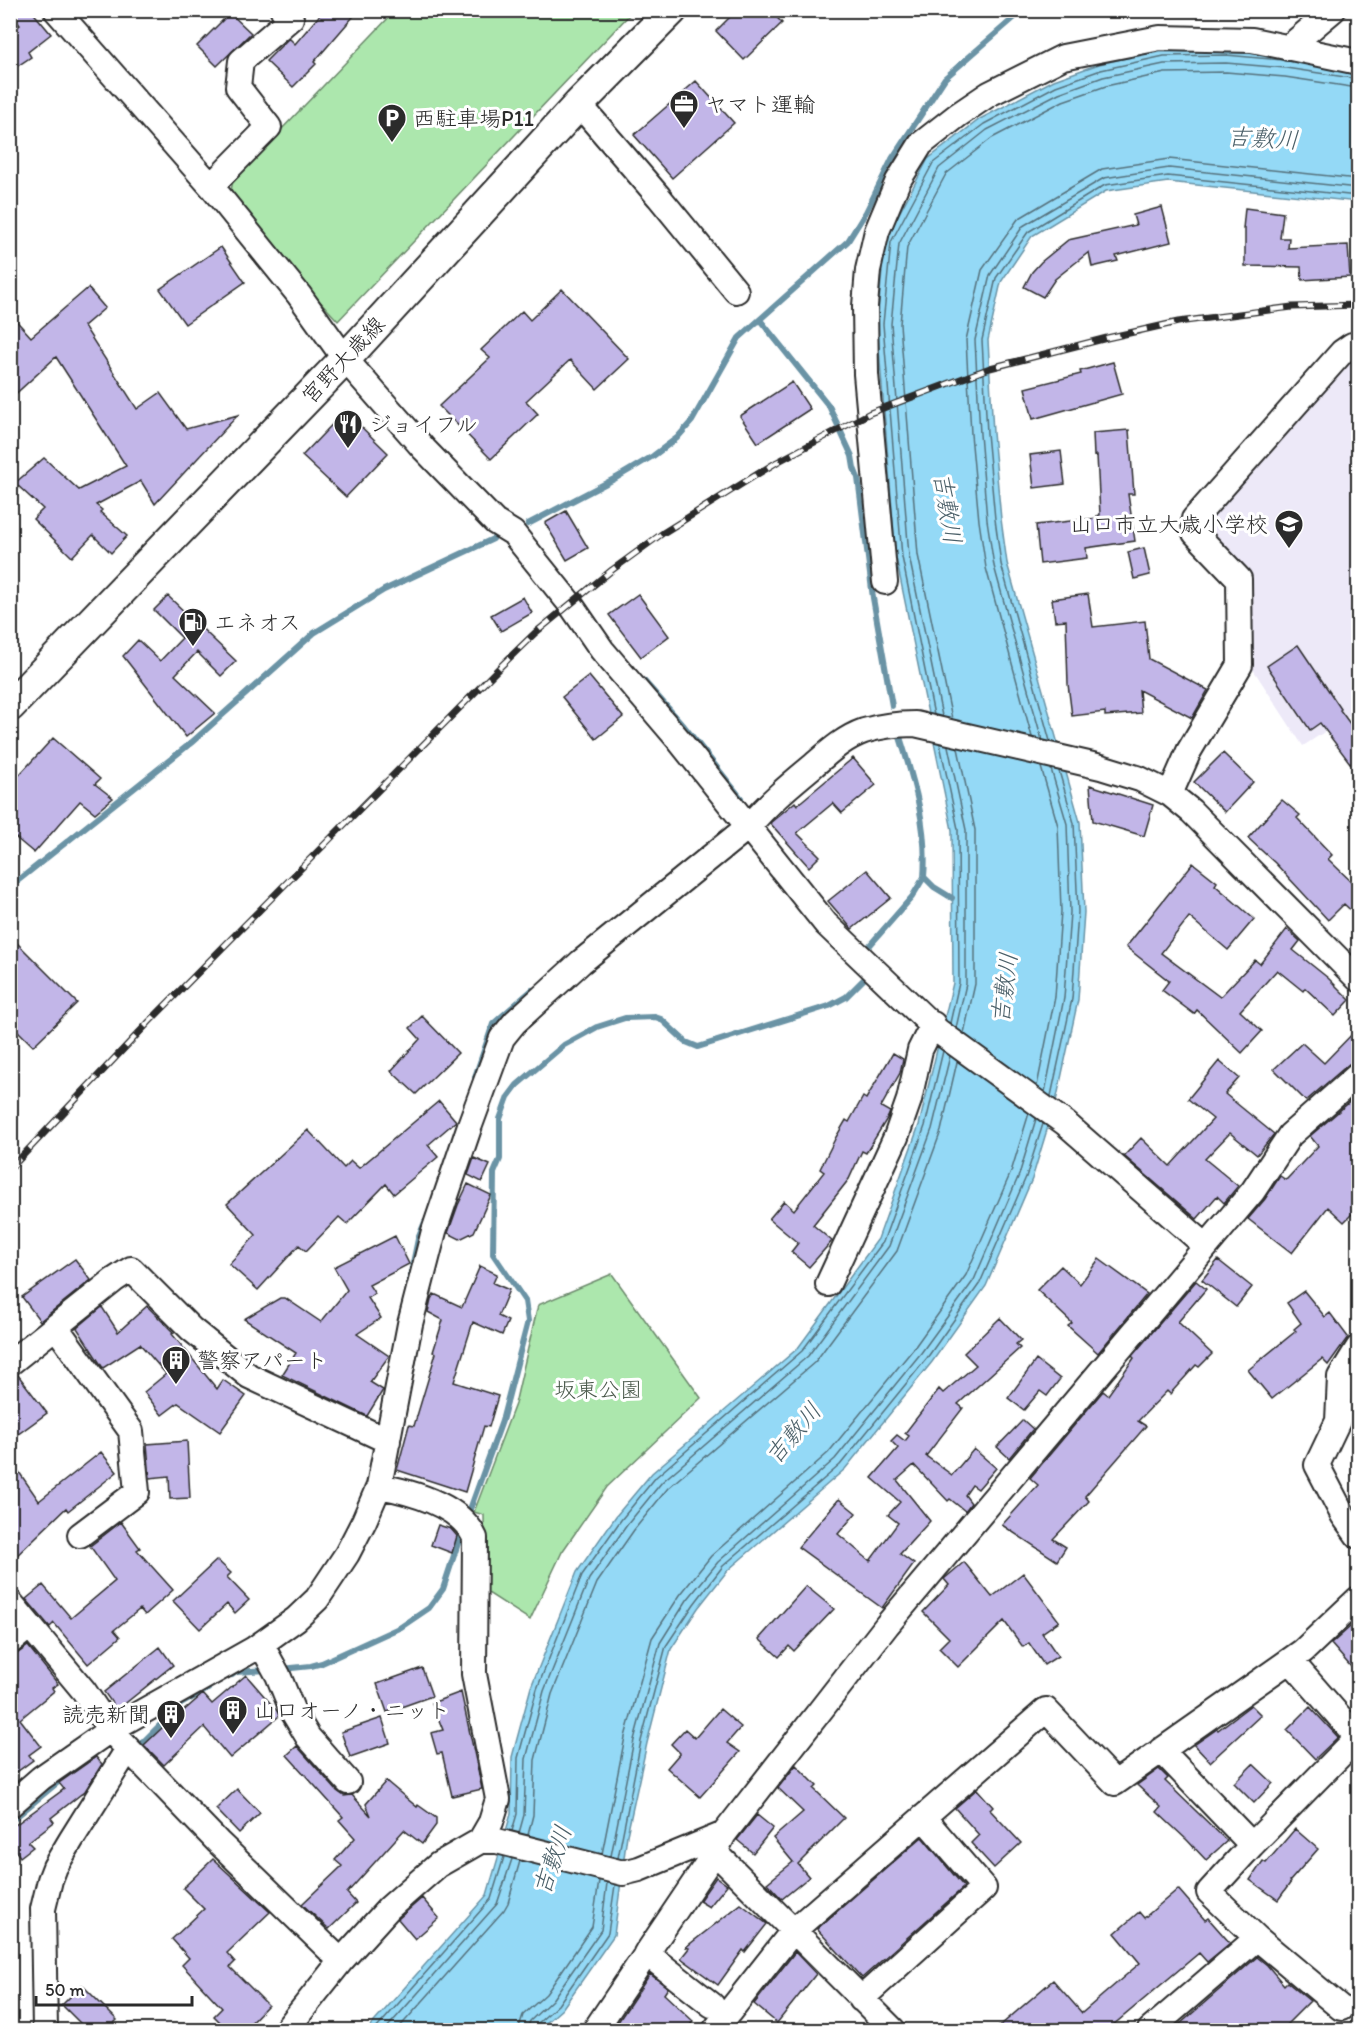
<svg xmlns="http://www.w3.org/2000/svg" width="1369" height="2041" viewBox="0 0 1369 2041" font-family="Itim,'Klee One',sans-serif">
<rect width="100%" height="100%" fill="#fff"/>
<filter id="ink" filterUnits="userSpaceOnUse"><feTurbulence type="fractalNoise" baseFrequency=".0167" numOctaves="2"/><feDisplacementMap in="SourceGraphic" scale="12" xChannelSelector="R" yChannelSelector="G"/><feConvolveMatrix kernelMatrix="1 2 1 2 8 2 1 2 1" color-interpolation-filters="sRGB"/></filter>
<g filter="url(#ink)">
<path fill="#ede9f8" d="M1358,345V718L1355,712L1303,746L1245,657L1243,576L1197,524Z"/>
<path fill="#ace7ad" stroke="#6c896c" stroke-width="1.5" d="M395,11H633L338,321L229,202L233,180Z
M612,1274L701,1398L607,1487L562,1552L530,1620L485,1591L484,1515L474,1512L515,1404L538,1305Z"/>
<path fill="#94d9f6" stroke="#6a93a5" stroke-width="1.5" d="M1226,49L1288,55L1358,66V202L1168,182L1106,191L1032,236L1001,282L988,340L993,433L1001,519L1007,563L1080,822L1084,912L1078,1000L1057,1097L1032,1179L986,1286L932,1362L845,1469L728,1570L698,1608L671,1649L647,1743L627,1835L614,1935L562,2009L538,2030H367L487,1895L511,1814L512,1757L531,1687L577,1572L616,1516L652,1473L798,1348L878,1239L919,1125L953,983L952,830L896,558L877,324L885,240L928,159L980,119L1054,80L1099,64L1163,50Z"/>
<g fill="none" stroke-linecap="round" stroke-linejoin="round">
<path stroke="#55717c" stroke-width="1.5" d="M934,715L902,557L883,324L891,242L933,163L984,124L1056,86L1101,70L1164,56L1226,55L1283,60
M942,716L909,556L891,324L899,244L939,168L987,130L1059,93L1103,77L1164,64L1226,63L1286,68L1358,79
M952,719L918,555L900,324L907,247L946,174L992,138L1063,101L1106,86L1165,73L1226,72L1285,77L1358,88
M1032,737L986,568L979,521L971,434L966,340L982,270L1018,219L1102,169L1169,159L1358,179
M1042,740L994,566L987,520L980,434L975,340L990,275L1023,226L1104,178L1169,168L1358,188
M1050,741L1001,564L995,519L987,433L982,340L996,278L1028,232L1105,185L1168,176L1358,196
M940,744L958,829L959,983L950,1023
M948,746L966,830V984L956,1028
M958,748L975,830V984L964,1033
M1037,1086L1055,997L1061,911L1058,826L1041,767
M1045,1092L1064,998L1070,912L1067,824L1051,769
M1051,1096L1072,999L1078,912L1074,823L1059,771
M512,1831L517,1814L518,1758L537,1689L582,1575L621,1520L656,1477L802,1351L883,1242L925,1126L943,1051
M519,1833L524,1815L526,1759L544,1691L589,1579L627,1525L662,1482L808,1356L889,1246L932,1129L950,1056
M528,1835L533,1815L535,1760L552,1694L597,1583L634,1530L668,1488L815,1362L897,1251L941,1131L957,1062
M602,1854L625,1737L652,1638L680,1595L711,1556L828,1453L914,1348L966,1275L1011,1172L1029,1113
M611,1856L634,1740L660,1643L687,1600L718,1562L835,1459L921,1353L974,1280L1019,1175L1036,1119
M618,1858L641,1741L666,1646L694,1604L723,1566L840,1465L927,1358L980,1283L1026,1177L1043,1124
M375,2030L491,1899L504,1857
M385,2030L497,1904L512,1859
M397,2030L504,1910L508,1903L520,1861
M518,2030L523,2015L546,1994L592,1927L599,1881
M527,2030L530,2021L552,2000L601,1930L607,1883
M535,2030L537,2024L558,2005L608,1933L615,1885"/>
<path stroke="#6a93a5" stroke-width="6" d="M760,320L829,406L852,456L854,468L858,478L873,598L892,706
M528,524L616,478L653,456L677,438L692,421L739,338L848,241L866,212L892,159L945,78L1023,10
M644,681L684,726L741,798
M899,734C914,781 928,827 924,877L934,887L952,898
M10,887L191,743L314,633L384,590L493,539
M870,945L912,897L924,877
M475,1077L493,1024L532,990
M409,1282L418,1239L425,1222
M469,1512L502,1421L528,1321L525,1301L493,1254L494,1173L500,1159V1119L508,1097L517,1085L564,1045L597,1027L625,1018L655,1017L661,1019L686,1042L698,1047L829,1006L846,997L864,979
M282,1669L311,1666L322,1663L401,1627L429,1608L443,1589L461,1534
M232,1675L236,1672L267,1670
M138,1747L181,1704L208,1689
M10,1822L74,1769"/>
</g>
<path fill="#c2b6e8" stroke="#2b2b2b" stroke-width="1.5" d="M10,10H31L51,34L28,52L31,57L10,71V27L13,30L20,25L10,13Z
M324,10H359L314,62L316,64L293,87L266,61L289,38L295,44Z
M737,10H770L782,23L744,60L716,31Z
M230,13L251,33L217,66L197,46Z
M696,81L734,123L672,178L634,135Z
M1162,207L1171,242L1116,256L1118,261L1092,267L1089,252L1055,279L1043,297L1024,287L1032,272L1041,262L1068,240L1136,225L1133,215Z
M1245,208L1283,213L1280,238H1289L1288,248L1348,245L1350,277L1302,280L1301,267L1245,266V229H1243Z
M221,247L245,282L185,324L160,289Z
M88,288L105,308L84,326L137,409L160,393L186,429L238,415L155,504L141,481L96,505L102,510L100,512L127,536L111,553L93,535L72,557L33,519L43,509L15,483L44,458L79,490L126,466L56,357L10,399V314L31,337Z
M562,289L629,359L597,389L570,360L526,401L538,414L491,459L439,406L490,358L481,350L522,311L530,320Z
M1113,362L1122,394L1033,419L1025,388L1081,374L1080,371Z
M792,382L810,409L758,443L740,416Z
M345,411L388,453L346,497L302,456Z
M1129,430L1134,494H1128L1135,541L1086,548L1087,558L1040,564L1036,525L1098,518L1097,516L1100,515L1097,455L1094,456L1093,433Z
M1061,451L1065,484L1034,488L1030,455Z
M566,511L588,548L567,560L545,523Z
M1144,548L1150,575L1134,579L1128,552Z
M638,594L669,636L641,657L609,615Z
M1088,594L1093,627L1145,621L1149,659L1208,690L1192,718L1139,690L1141,713L1105,716V712L1072,716L1068,684L1066,620L1055,621L1052,599Z
M168,596L236,661L221,676L197,652L175,675L215,713L186,737L123,656L138,640L160,661L182,638L154,610Z
M523,597L532,613L501,631L491,615Z
M1298,645L1341,709L1340,710L1359,736V775L1320,723L1310,730L1267,666Z
M589,676L623,717L596,739L562,697Z
M53,738L100,779L95,784L113,798L95,813L80,801L34,853L10,833V785Z
M1223,753L1253,782L1225,812L1194,782Z
M853,758L876,785L842,813L833,803L797,833L820,856L809,867L770,823L795,802L797,805Z
M1090,785L1153,805L1144,836L1093,821Z
M1282,800L1300,815L1297,818L1332,855L1328,859L1359,889V918L1344,904L1328,920L1275,863L1248,838Z
M1193,863L1217,882L1215,885L1254,919L1228,950L1189,917L1161,953L1220,997L1255,960L1260,964L1287,929L1300,941L1293,950L1328,978L1350,1000L1335,1016L1305,988L1303,991L1277,970L1240,1011L1262,1031L1242,1053L1197,1010L1194,1014L1162,990L1169,981L1126,947Z
M867,870L891,898L852,929L828,901Z
M10,936L77,1003L33,1046L10,1023Z
M422,1016L458,1053L416,1094L391,1071L420,1039L410,1028Z
M1359,1027V1061L1349,1064L1306,1101L1274,1069L1302,1043L1324,1063Z
M893,1053L903,1059L900,1073L881,1107L890,1112L888,1117L866,1153L862,1151L849,1179L813,1225L832,1241L809,1267L791,1252L798,1243L769,1219L784,1201L794,1210L824,1172L820,1169L836,1137L846,1120L849,1122L863,1097L866,1099Z
M1219,1061L1239,1078L1225,1094L1274,1134L1257,1155L1230,1133L1205,1159L1238,1186L1224,1203L1217,1196L1197,1219L1124,1156L1141,1138L1170,1166L1213,1119L1188,1099Z
M1359,1094V1207L1344,1222L1328,1207L1292,1253L1248,1219L1265,1199L1280,1176L1286,1180L1318,1146L1310,1136Z
M439,1101L456,1121L428,1145L438,1157L394,1194L386,1184L347,1224L339,1217L306,1251L299,1245L258,1290L229,1264L256,1235L227,1204L308,1130L344,1168L351,1161L359,1168Z
M474,1158L490,1165L482,1182L468,1175Z
M468,1184L491,1195L474,1232L460,1239L448,1233L458,1205Z
M395,1236L409,1264L369,1285L375,1294L368,1298L381,1318L357,1334L389,1356L370,1382L383,1390L367,1416L282,1375L296,1353L244,1319L280,1298H285L321,1322L347,1290L334,1267Z
M75,1259L91,1280L40,1321L22,1297Z
M1099,1259L1147,1294L1098,1353L1068,1326L1072,1323L1037,1290L1061,1266L1080,1284Z
M1218,1260L1252,1287L1236,1307L1202,1280Z
M480,1266L497,1274L493,1283L509,1290L498,1316L508,1321L502,1335L473,1322L454,1382L498,1396L489,1427L484,1426L465,1492L397,1470L409,1425L414,1426L436,1353L433,1352L443,1320L428,1312L431,1299L434,1294L462,1307Z
M1196,1281L1206,1289L1178,1322L1212,1354L1199,1367L1196,1365L1170,1394L1167,1391L1138,1421L1146,1426L1085,1496L1089,1501L1053,1539L1066,1547L1057,1561L1002,1525L1038,1485L1030,1478L1103,1391L1108,1395L1134,1358L1132,1356Z
M1304,1291L1325,1317L1330,1313L1348,1337L1328,1365L1322,1359L1272,1399L1248,1370L1296,1331L1294,1329L1301,1323L1287,1303Z
M147,1306L174,1333L172,1334L217,1389L223,1380L246,1396L220,1432L178,1403L162,1415L144,1392L166,1374L140,1344L103,1368L77,1328L102,1307L118,1332Z
M1000,1318L1021,1340L1016,1344L1020,1348L958,1404L963,1408L926,1456L952,1475L974,1449L996,1468L978,1489L972,1485L965,1495L971,1503L965,1511L950,1499L948,1501L914,1465L897,1480L930,1521L900,1554L914,1564L882,1608L798,1547L839,1499L856,1513L838,1534L870,1561L898,1523L888,1515L900,1502L872,1478L898,1448L891,1441L897,1435L905,1441L909,1436L905,1433L939,1389L943,1393L976,1365L964,1353Z
M1036,1360L1060,1379L1047,1396L1040,1391L1024,1410L1008,1398Z
M18,1375L47,1413L10,1440V1377Z
M1023,1420L1033,1429L1009,1458L997,1447Z
M187,1441L190,1498L170,1499L169,1476L150,1478L147,1444Z
M101,1452L117,1472L68,1511L66,1508L10,1562V1459L39,1501Z
M121,1522L140,1548L137,1550L173,1590L145,1615L140,1609L114,1630L120,1637L88,1664L54,1623L50,1627L26,1599L43,1585L71,1618L115,1581L90,1546Z
M438,1525L451,1529L457,1536L452,1553L431,1545Z
M217,1560L231,1573L227,1577L249,1600L235,1613L227,1604L200,1629L173,1601Z
M964,1562L992,1597L1023,1573L1059,1621L1042,1633L1058,1656L1044,1665L1029,1643L1023,1647L1004,1621L958,1667L939,1648L949,1638L923,1612L949,1585L944,1579Z
M806,1586L834,1609L794,1651L789,1646L779,1657L759,1639Z
M1359,1619V1676L1331,1644Z
M28,1646L58,1684L52,1688L54,1691L20,1719L41,1746L29,1755L33,1760L10,1777V1656L18,1653Z
M160,1647L173,1665L117,1710L104,1692Z
M422,1668L432,1696L387,1712L377,1684Z
M246,1675L277,1711L279,1716L230,1758L204,1727L164,1765L144,1745L180,1711L181,1713L203,1694L212,1704Z
M461,1692L482,1789L452,1796L442,1753L437,1754L431,1733L443,1730L432,1703Z
M1251,1705L1261,1715L1210,1762L1194,1745L1217,1729L1218,1730Z
M1310,1707L1338,1737L1315,1759L1287,1730Z
M720,1709L741,1727L727,1743L740,1752L700,1797L667,1768L680,1753L671,1744L685,1729L695,1738Z
M382,1718L390,1743L350,1757L341,1732Z
M297,1746L337,1791L344,1796L352,1795L371,1816L366,1804L386,1781L417,1807L418,1805L436,1818V1825L422,1844L404,1830L347,1893L356,1903L329,1929L302,1904L342,1866L335,1860L355,1838L339,1820L343,1817L287,1755Z
M96,1757L102,1764L85,1791L51,1818L54,1822L28,1842L33,1847L20,1857L16,1851L10,1855V1819L15,1825L64,1789L59,1783Z
M1253,1764L1273,1783L1254,1803L1234,1783Z
M796,1765L817,1786L814,1789L844,1818L798,1864L809,1877L782,1899L767,1883L793,1862L773,1838L803,1812L778,1788Z
M1159,1769L1168,1778L1165,1781L1227,1841L1206,1860L1187,1840L1157,1812L1161,1807L1137,1785Z
M237,1789L260,1813L239,1833L216,1809Z
M977,1789L993,1807L990,1810L1021,1843L994,1868L971,1843L979,1835L955,1808Z
M757,1815L773,1828L753,1853L737,1840Z
M1295,1829L1318,1849L1290,1881L1291,1882L1278,1900L1250,1880L1263,1861L1266,1863Z
M922,1837L964,1887L862,1978L817,1929Z
M213,1859L270,1912L227,1953L235,1962L230,1967L268,2005L243,2031H229L214,2016L222,2008L182,1965L189,1958L172,1939L204,1909L183,1888Z
M716,1877L727,1885L709,1907L699,1901Z
M1178,1889L1205,1920L1208,1918L1230,1943L1207,1962L1199,1953L1106,2031H994L1053,1980L1082,2013L1140,1963L1115,1933L1139,1912L1144,1918Z
M422,1898L439,1918L415,1939L398,1919Z
M741,1904L767,1924L745,1952L743,1950L718,1985L681,1958L689,1948L686,1947Z
M795,1952L816,1974L777,2023L754,2004Z
M1257,1957L1267,1965L1284,1985L1287,1982L1310,2001L1280,2031H1172Z
M650,1974L668,1988L664,1994L693,2021L686,2031H612Z
M82,1985L117,2020L106,2031H88L62,2005Z"/>
<g fill="none" stroke-linecap="round" stroke-linejoin="round">
<g stroke="#2b2b2b" stroke-width="28">
<path id="minor" d="M56,10L211,186L299,295L345,359L424,449L495,522L513,533L571,605L602,650L678,739L826,924L938,1031L1065,1123L1206,1246
M1288,48L1333,10
M579,104L659,197L736,291
M211,186L269,127L238,87L241,61L291,18L283,10
M885,582L866,374L865,306L868,270L877,231L898,181L921,144L958,115L989,94L1063,57L1160,38L1252,40L1358,62
M1170,794L1189,751L1240,665L1239,579L1195,533L1194,519L1342,352L1352,345L1358,346
M828,1284L896,1137L909,1100L920,1050L933,1024
M56,1327L131,1431L137,1492L80,1535
M1358,1348L1340,1377L1338,1421L1317,1465L1343,1515L1358,1536
M10,1363L114,1280L131,1269L191,1329L249,1376L388,1441
M10,1602L84,1691L110,1730L218,1842L341,1961
M10,1642L30,1626
M261,1644L278,1675L293,1712L308,1737L348,1782
M1290,1660L1358,1738
M1161,1750L1252,1845
M10,1805L41,1778L110,1730L254,1649L296,1619L317,1599L347,1554L364,1521L379,1486L410,1324L434,1231L470,1125L502,1038L515,1022L581,962L749,826C768,803 791,784 814,765C829,752 844,738 864,731C880,726 898,724 915,724L1101,767L1140,779L1170,794L1191,811L1358,979
M480,1841H497L623,1873L639,1869L724,1834
M715,1852L893,2030
M1257,1938L1341,2008
M646,1953L712,2005
M861,1999L984,1888L923,1817
M45,2030L43,1909L50,1880L55,1867L71,1840L128,1749
M286,2030L341,1961L389,1908L438,1865L480,1841L491,1822L498,1799L474,1674L475,1538C461,1505 411,1492 379,1486
M595,2030L715,1852L724,1834L887,1625L1253,1191L1290,1135L1358,1075
M715,2030L793,1931L1046,1710L1115,1783L1303,1651L1358,1599
M1150,2030L1257,1938L1209,1892L1252,1845L1358,1737"/>
</g>
<g stroke="#2b2b2b" stroke-width="34">
<path id="major" d="M10,706L345,359L579,104L672,10"/>
</g>
<use href="#minor" stroke="#fff" stroke-width="24"/>
<use href="#major" stroke="#fff" stroke-width="30"/>
<g stroke="#2b2b2b" stroke-width="7">
<path id="rail" d="M10,1169L149,1022L501,666L535,633L612,570L663,533L777,462L870,413L990,368L1107,338L1178,322L1292,307L1358,305"/>
</g>
<use href="#rail" stroke="#fff" stroke-width="4.5" stroke-dasharray="14" stroke-linecap="butt"/>
</g>
</g>
<defs>
<g id="office-pin" transform="scale(1.5)"><path d="M0 17L-7.5 6A9.5 9.5 0 1 1 7.5 6Z" fill="#2b2b2b" stroke="#fff"/><path d="M-6-3h4V-5.5h4V-3h4V5H-6ZM-1-4.5V-3h2v-1.5ZM-6 0V1H6V0Z" fill="#fff"/></g>
<g id="parking-pin" transform="scale(1.5)"><path d="M0 17L-7.5 6A9.5 9.5 0 1 1 7.5 6Z" fill="#2b2b2b" stroke="#fff"/><path d="M-3.5-5.5H1a3.5 3.5 0 0 1 0 7H-1V5.5H-3.5ZM-1-3.4V-.6H.8a1.4 1.4 0 0 0 0-2.8Z" fill="#fff"/></g>
<g id="restaurant-pin" transform="scale(1.5)"><path d="M0 17L-7.5 6A9.5 9.5 0 1 1 7.5 6Z" fill="#2b2b2b" stroke="#fff"/><path d="M-5-6h1v4h1v-4h1v4h1v-4h1v5L-1.5 .5V6h-2V.5L-5-1ZM5-6V6H3V1.5H1.5Q1.5-4 5-6Z" fill="#fff"/></g>
<g id="school-pin" transform="scale(1.5)"><path d="M0 17L-7.5 6A9.5 9.5 0 1 1 7.5 6Z" fill="#2b2b2b" stroke="#fff"/><path d="M0-5L7-2L0 1L-7-2ZM-4 1L0 2.5L4 1V4Q0 6-4 4Z" fill="#fff"/></g>
<g id="fuel-pin" transform="scale(1.5)"><path d="M0 17L-7.5 6A9.5 9.5 0 1 1 7.5 6Z" fill="#2b2b2b" stroke="#fff"/><path d="M-5.5-6h7V0h2V4h1.3V-2.5L3-4.5l.8-.8L6-3V5H2.5V1h-1V6h-7ZM-4.2-4.7v3.2H.2V-4.7Z" fill="#fff"/></g>
<g id="building-pin" transform="scale(1.5)"><path d="M0 17L-7.5 6A9.5 9.5 0 1 1 7.5 6Z" fill="#2b2b2b" stroke="#fff"/><path d="M-4-6H4V6H1V3H-1V6H-4ZM-2.5-4.3h1.7v1.8h-1.7ZM.8-4.3h1.7v1.8H.8ZM-2.5-1h1.7V.8h-1.7ZM.8-1h1.7V.8H.8Z" fill="#fff"/></g>
</defs>
<g fill-rule="evenodd">
<use href="#office-pin" x="684" y="104"/>
<use href="#parking-pin" x="392" y="118"/>
<use href="#restaurant-pin" x="348" y="424"/>
<use href="#school-pin" x="1289" y="524"/>
<use href="#fuel-pin" x="193" y="622"/>
<use href="#building-pin" x="176" y="1360"/>
<use href="#building-pin" x="233" y="1710"/>
<use href="#building-pin" x="171" y="1714"/>
</g>
<g text-anchor="middle" dominant-baseline="central" stroke-width="6" stroke-linejoin="round" paint-order="stroke">
<g font-size="22" fill="#2b2b2b" stroke="#fff" text-anchor="start">
<text x="705" y="104">ヤマト運輸</text>
<text x="413" y="118">西駐車場P11</text>
<text x="369" y="424">ジョイフル</text>
<text x="1268" y="524" text-anchor="end">山口市立大歳小学校</text>
<text x="214" y="622">エネオス</text>
<text x="197" y="1360">警察アパート</text>
<text x="254" y="1710">山口オーノ・ニット</text>
<text x="150" y="1714" text-anchor="end">読売新聞</text>
</g>
<g font-size="22" fill="#2b2b2b" stroke="#fff">
<text transform="translate(343 360) rotate(-47)">宮野大歳線</text>
</g>
<g font-size="22" fill="#4b5a4c" stroke="#fff">
<text x="598" y="1389">坂東公園</text>
</g>
<g font-size="24" font-style="italic" fill="#4a5f68" stroke="#fff">
<text transform="translate(1263 138) rotate(3)">吉敷川</text>
<text transform="translate(948 508) rotate(81)">吉敷川</text>
<text transform="translate(1004 988) rotate(-83)">吉敷川</text>
<text transform="translate(793 1433) rotate(-50)">吉敷川</text>
<text transform="translate(552 1860) rotate(-71)">吉敷川</text>
</g>
</g>
<rect width="1369" height="2041" fill="none" stroke="#fff" stroke-width="36"/>
<rect x="18" y="18" width="1333" height="2005" fill="none" stroke="#2b2b2b" stroke-width="2" filter="url(#ink)"/>
<path d="M36 1996v9h156v-9" fill="none" stroke="#2b2b2b" stroke-width="3"/>
<text x="45" y="1996" font-size="18" fill="#2b2b2b" stroke="#ffffff" stroke-width="4.5" paint-order="stroke">50 m</text>
</svg>
